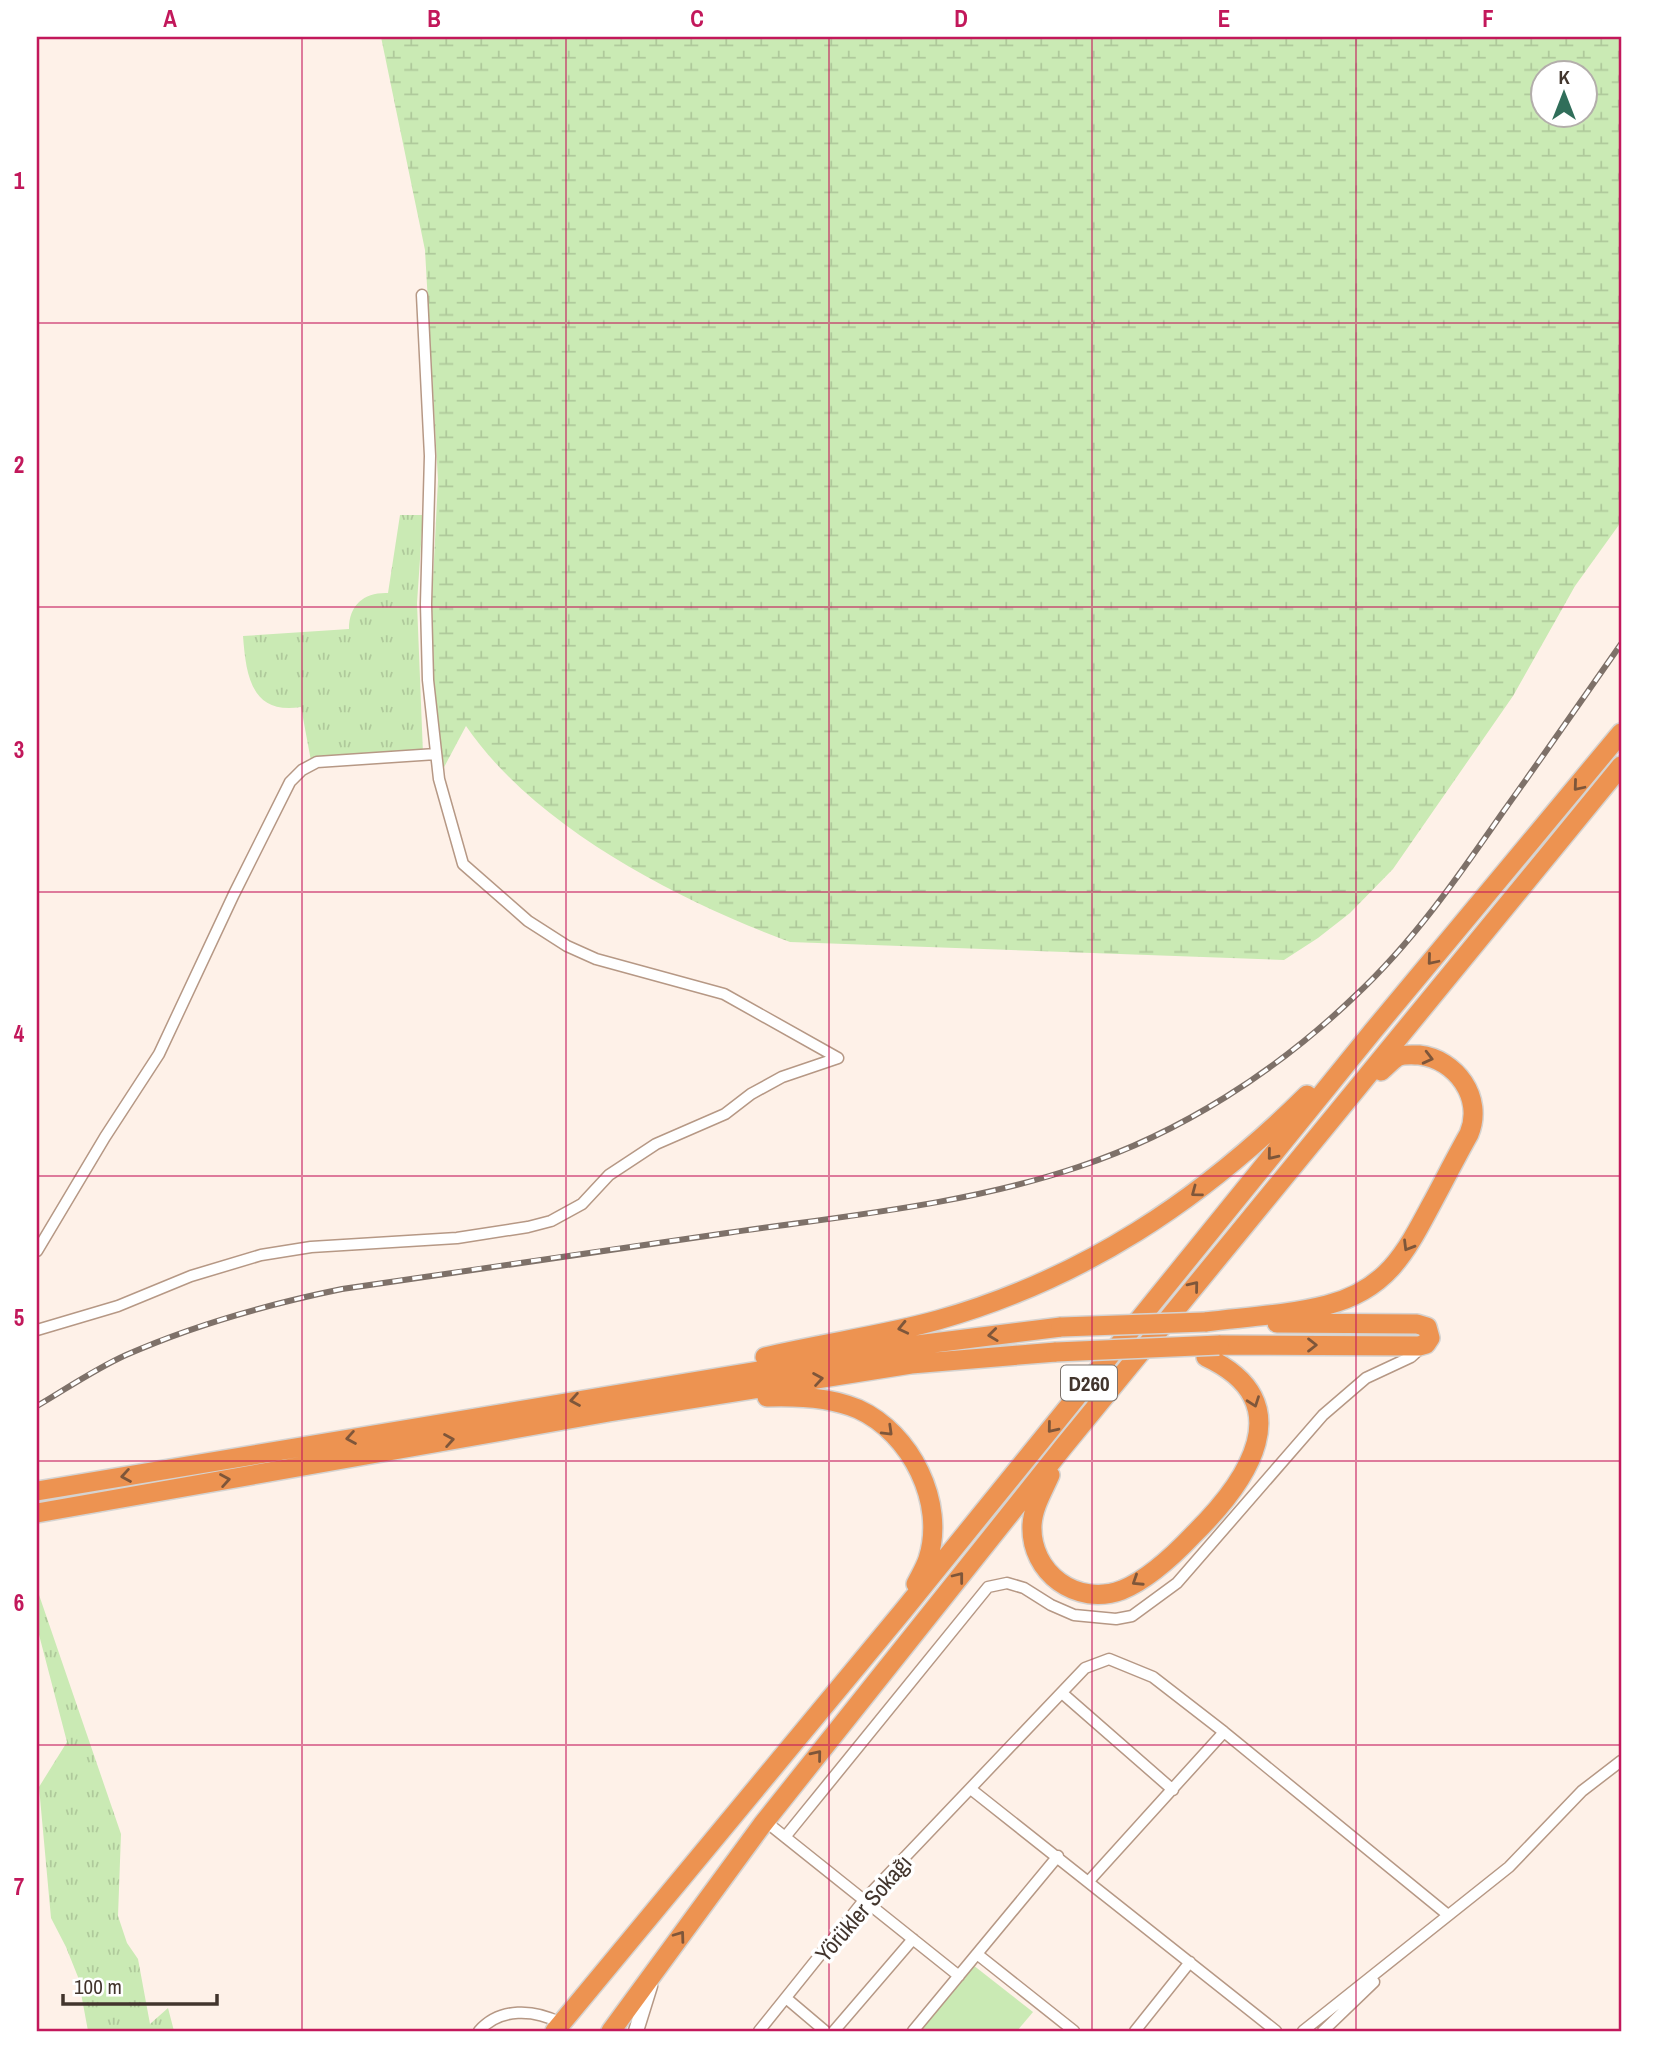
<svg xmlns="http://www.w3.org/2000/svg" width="1658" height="2068" viewBox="0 0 1658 2068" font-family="'Archivo Narrow',sans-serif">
<defs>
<pattern id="grass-tufts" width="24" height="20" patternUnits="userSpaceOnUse" patternTransform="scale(1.75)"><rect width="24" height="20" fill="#caeab4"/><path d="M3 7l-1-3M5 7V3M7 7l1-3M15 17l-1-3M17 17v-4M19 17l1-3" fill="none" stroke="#afc99b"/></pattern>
<pattern id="wetland-marsh" width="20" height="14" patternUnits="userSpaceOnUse" patternTransform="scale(1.75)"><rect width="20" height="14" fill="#caeab4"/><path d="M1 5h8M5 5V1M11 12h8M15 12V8" fill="none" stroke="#afc99b"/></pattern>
</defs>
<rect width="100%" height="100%" fill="#fef1e8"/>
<path fill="url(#grass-tufts)" d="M400,515H423L417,603L423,754L311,761L301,707C251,715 246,675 243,636L349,629C349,604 365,592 388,593Z
M37,1589L121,1834L118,1916L127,1943L138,1959L150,2024L168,2008L174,2031H88L78,1977L66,1947L51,1918L39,1787L67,1742L37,1627Z"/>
<path fill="url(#wetland-marsh)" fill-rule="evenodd" d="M381,37H1618L1621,41V522L1575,586L1513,696L1393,869L1350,913L1318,938L1284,960L790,942C677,900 535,827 466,726L442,771L434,686L432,600L438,480L425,250ZM1542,74H1584V116H1542Z"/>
<path fill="#caeab4" d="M973,1965L1033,2012L1017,2031H919Z"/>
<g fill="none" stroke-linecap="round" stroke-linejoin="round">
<g stroke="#b69885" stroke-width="13">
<path id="street" d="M422,295L430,456L426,604L428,680L439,779L463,864L528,921L567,946L596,959L724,994L838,1058
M37,1251L105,1137L159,1054L234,894L290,782L302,770L317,762L436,754
M37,1330L118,1306L191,1276L261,1255L311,1247L457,1238L528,1227L551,1221L582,1204L609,1175L656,1144L725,1114L751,1094L782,1077L838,1058
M1062,1693L1173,1790
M972,1790L1276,2031
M765,1821L959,1976
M785,1837L988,1587L1007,1583L1024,1588L1051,1605L1074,1615L1116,1619L1132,1616L1177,1583L1323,1415L1366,1378L1411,1357L1423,1346
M1089,1881L1224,1732
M977,1954L1074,2031
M786,1998L825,2031
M479,2031C500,2007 534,2009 561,2023
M759,2031L865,1899L1085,1668L1109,1659L1153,1677L1224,1732L1448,1915
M834,2031L913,1939
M913,2031L1058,1856
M1135,2031L1190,1962
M1303,2031L1509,1867L1582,1791L1621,1761
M1323,2031L1374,1982"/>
</g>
<g stroke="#b69885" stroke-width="17">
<path id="secondary" d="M636,2031L650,1986"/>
</g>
<g stroke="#d5d3d1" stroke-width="22">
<path id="highway" d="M1205,1322C1245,1317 1288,1315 1327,1305C1386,1290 1405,1254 1431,1205C1444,1181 1456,1157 1469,1134C1484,1098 1456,1059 1419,1055C1413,1055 1403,1054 1397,1057C1392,1060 1386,1067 1381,1071
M1219,1345L1419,1346L1426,1344L1430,1338L1427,1327L1417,1324L1277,1323
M765,1357C822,1343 881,1336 938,1320C1083,1279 1201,1200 1307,1095
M767,1397C797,1396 830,1397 858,1409C911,1433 946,1503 928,1559C925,1568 920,1576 916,1584
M1050,1475C1043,1491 1033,1507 1032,1525C1030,1573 1077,1607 1122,1590C1149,1579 1174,1555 1193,1535C1247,1482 1303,1402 1206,1357
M37,1491L909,1346L1061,1327
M37,1513L609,1412L911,1364L1056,1352
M555,2031L903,1611L1373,1031L1621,733
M611,2031L762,1825L1064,1446L1621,766"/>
</g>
<use href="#street" stroke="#fff" stroke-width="10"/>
<use href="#secondary" stroke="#fff" stroke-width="14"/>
<use href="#highway" stroke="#ed9351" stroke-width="19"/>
<g stroke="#7e7169" stroke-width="6">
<path id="rail" d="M37,1406C66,1389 95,1369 126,1355C194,1325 269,1304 342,1289C470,1270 598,1251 727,1233C844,1216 965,1205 1078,1167C1181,1133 1277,1071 1355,996C1413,942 1458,877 1503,812C1543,756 1582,700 1621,644"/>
</g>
<use href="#rail" stroke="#fff" stroke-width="3.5" stroke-dasharray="10" stroke-linecap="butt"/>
<g stroke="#d5d3d1" stroke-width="22" stroke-linecap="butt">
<path id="highway-bridge" d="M1061,1327L1205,1322
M1056,1352L1219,1345"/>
</g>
<use href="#highway-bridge" stroke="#ed9351" stroke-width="19"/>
</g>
<defs><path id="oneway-chevron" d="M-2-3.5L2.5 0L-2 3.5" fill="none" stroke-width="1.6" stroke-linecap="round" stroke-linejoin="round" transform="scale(1.75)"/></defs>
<g stroke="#7e563a">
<use href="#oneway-chevron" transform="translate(1578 786) rotate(130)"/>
<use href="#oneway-chevron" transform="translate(1432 960) rotate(130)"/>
<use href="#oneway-chevron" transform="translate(1428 1058) rotate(14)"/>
<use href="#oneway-chevron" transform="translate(1272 1155) rotate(129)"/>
<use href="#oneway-chevron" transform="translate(1196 1192) rotate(143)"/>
<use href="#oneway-chevron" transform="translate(1408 1246) rotate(121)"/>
<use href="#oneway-chevron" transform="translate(1194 1286) rotate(-51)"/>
<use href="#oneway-chevron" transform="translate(903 1328) rotate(167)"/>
<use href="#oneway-chevron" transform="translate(993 1335) rotate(173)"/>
<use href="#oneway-chevron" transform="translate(1312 1345)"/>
<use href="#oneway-chevron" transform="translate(818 1379) rotate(-9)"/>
<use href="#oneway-chevron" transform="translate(575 1400) rotate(170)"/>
<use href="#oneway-chevron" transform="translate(1254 1402) rotate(70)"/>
<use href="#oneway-chevron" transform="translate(1052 1428) rotate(129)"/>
<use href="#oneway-chevron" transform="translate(888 1431) rotate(44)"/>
<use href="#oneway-chevron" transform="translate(351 1438) rotate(170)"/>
<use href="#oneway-chevron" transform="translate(449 1440) rotate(-10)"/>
<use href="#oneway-chevron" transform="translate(126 1476) rotate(170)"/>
<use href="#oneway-chevron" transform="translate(225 1480) rotate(-10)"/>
<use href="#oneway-chevron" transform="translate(959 1577) rotate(-52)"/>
<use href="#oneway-chevron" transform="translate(1137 1581) rotate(147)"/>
<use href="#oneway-chevron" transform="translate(817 1755) rotate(-51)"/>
<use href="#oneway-chevron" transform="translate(680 1936) rotate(-54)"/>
</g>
<path fill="none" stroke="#c2185b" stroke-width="2" stroke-opacity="0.55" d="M302,37V2031M566,37V2031M829,37V2031M1092,37V2031M1356,37V2031M37,323H1621M37,607H1621M37,892H1621M37,1176H1621M37,1461H1621M37,1745H1621"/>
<g text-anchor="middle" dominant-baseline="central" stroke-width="7" stroke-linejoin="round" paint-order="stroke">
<rect fill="#fff" stroke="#7b726c" stroke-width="2" x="1061" y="1365.5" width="56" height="35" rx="5"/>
<g font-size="21" font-weight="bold" fill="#42352d">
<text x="1089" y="1383">D260</text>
</g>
<g font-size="23" fill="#42352d" stroke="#fff">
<text transform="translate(863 1908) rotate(-49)">Yörükler Sokağı</text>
</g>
</g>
<rect width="1658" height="2068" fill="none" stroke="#ffffff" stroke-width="77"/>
<g transform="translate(1564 94)"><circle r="33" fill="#ffffff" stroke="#b3aeab" stroke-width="2"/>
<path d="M0-5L12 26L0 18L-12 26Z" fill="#306e5a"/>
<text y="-10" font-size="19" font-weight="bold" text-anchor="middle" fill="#42352d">K</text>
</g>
<path d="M63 1994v10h154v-10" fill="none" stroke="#42352d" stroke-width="3.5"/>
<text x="74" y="1994" font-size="21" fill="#42352d" stroke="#ffffff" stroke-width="5" paint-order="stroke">100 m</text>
<rect x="38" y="38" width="1582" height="1992" fill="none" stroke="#c2185b" stroke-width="2.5"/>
<g font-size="23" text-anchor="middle" font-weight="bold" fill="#c2185b">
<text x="170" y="27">A</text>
<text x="434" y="27">B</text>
<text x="697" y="27">C</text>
<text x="961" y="27">D</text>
<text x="1224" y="27">E</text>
<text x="1488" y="27">F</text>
<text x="19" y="189">1</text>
<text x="19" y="473">2</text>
<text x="19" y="758">3</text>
<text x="19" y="1042">4</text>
<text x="19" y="1326">5</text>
<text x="19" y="1611">6</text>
<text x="19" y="1895">7</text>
</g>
</svg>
